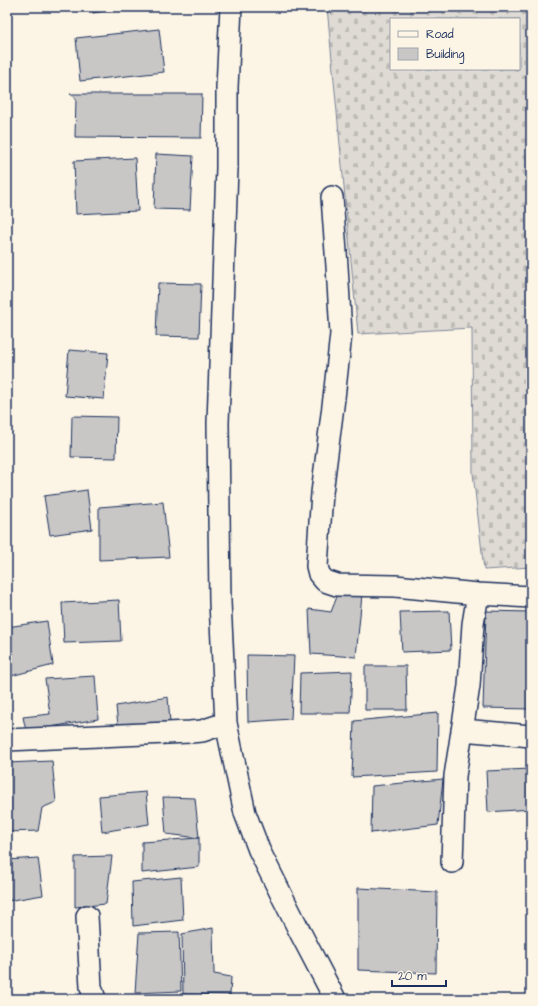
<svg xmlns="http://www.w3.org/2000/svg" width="538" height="1006" viewBox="0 0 538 1006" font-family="'Architects Daughter',sans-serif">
<defs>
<pattern id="cemetery-stones" width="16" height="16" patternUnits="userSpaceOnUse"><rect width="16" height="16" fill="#dfdbd4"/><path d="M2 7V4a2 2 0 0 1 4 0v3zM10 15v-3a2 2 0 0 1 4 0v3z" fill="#bfbcb8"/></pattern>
</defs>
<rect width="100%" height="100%" fill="#fcf5e5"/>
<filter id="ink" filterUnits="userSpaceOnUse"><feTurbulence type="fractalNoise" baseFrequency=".025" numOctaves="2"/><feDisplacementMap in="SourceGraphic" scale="8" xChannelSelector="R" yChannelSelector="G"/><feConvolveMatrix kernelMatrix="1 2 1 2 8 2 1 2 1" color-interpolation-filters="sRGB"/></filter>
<g filter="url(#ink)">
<path fill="url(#cemetery-stones)" stroke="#7d8599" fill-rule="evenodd" d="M327,7H531V567L484,570L473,473L472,328L358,334ZM391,19H519V69H391Z"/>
<path fill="#c8c7c6" stroke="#1b2f5e" d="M92,7H127L93,13Z
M159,29L164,72L80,81L76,38Z
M70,94H202L201,138L75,137L76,98Z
M156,154L193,156L190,210L154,209Z
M135,158L138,211L76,214L74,161Z
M158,283L201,284L199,337L156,336Z
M69,350L108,353L104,399L65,396Z
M72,416L117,417L116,458L71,457Z
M87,490L92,529L50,535L44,496Z
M163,502L169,557L99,560V507Z
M338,594L362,595L356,657L311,654L309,609L331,612Z
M119,600L121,641L64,643L62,603Z
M449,611L451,650L402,652L400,612Z
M486,611L531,612V709L483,708Z
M47,621L53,665L11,676L7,656V627Z
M247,655L294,656L291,719L248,722Z
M365,666H406L407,710H365Z
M352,671L350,713H299L300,673Z
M95,676L98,719L26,731L23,717L50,714L45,679Z
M168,697L170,722L118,726L116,706Z
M438,713L437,772L352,777L354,721Z
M52,761L56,802L42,808L38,831L7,832V763Z
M531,769V809L488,812L486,771Z
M443,779L438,825L371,833L372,786Z
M146,792L149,824L102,832L99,796Z
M163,797L195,798L199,838L166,834Z
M199,838V867L142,873V842Z
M112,856L106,904L75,907V857Z
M38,858L43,895L7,901V860Z
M181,877L183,920L133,926L132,882Z
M358,888L437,892L436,973L358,970Z
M213,928L214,974L231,977L230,995L183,994L182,934Z
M179,932L181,991L135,993L139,933Z"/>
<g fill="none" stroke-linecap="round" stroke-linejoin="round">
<g stroke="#1b2f5e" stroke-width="24">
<path id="street" d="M231,7L227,87V168L218,423L220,602L226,723L245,813L259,850L300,932L335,999
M332,197L337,266L341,334L334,398L322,493L317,566L319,574L325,581L337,585L395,586L478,594L473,624L469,686L455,776L452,862
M478,594L531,597
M462,730L531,736
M7,740L190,732L202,731L226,723
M87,916L91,987L95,999"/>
</g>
<use href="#street" stroke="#fcf5e5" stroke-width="21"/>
</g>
</g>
<rect width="538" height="1006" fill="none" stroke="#fcf5e5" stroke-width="24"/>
<rect x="12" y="12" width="514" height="982" fill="none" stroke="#1b2f5e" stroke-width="1.5" filter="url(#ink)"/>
<rect x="390" y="18" width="130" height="52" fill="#fcf5e5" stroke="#a2a6af"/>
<rect x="398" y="31" width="20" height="6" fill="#fcf5e5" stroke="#a2a6af"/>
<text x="426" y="38" font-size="12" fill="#1b2f5e">Road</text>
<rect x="398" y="48" width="20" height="12" fill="#c8c7c6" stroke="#a2a6af"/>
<text x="426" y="58" font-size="12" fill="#1b2f5e">Building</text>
<path d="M392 980v6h54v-6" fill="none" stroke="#1b2f5e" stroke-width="2"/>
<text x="398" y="980" font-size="12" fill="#1b2f5e" stroke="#fcf5e5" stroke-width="3" paint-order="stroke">20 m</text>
</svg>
